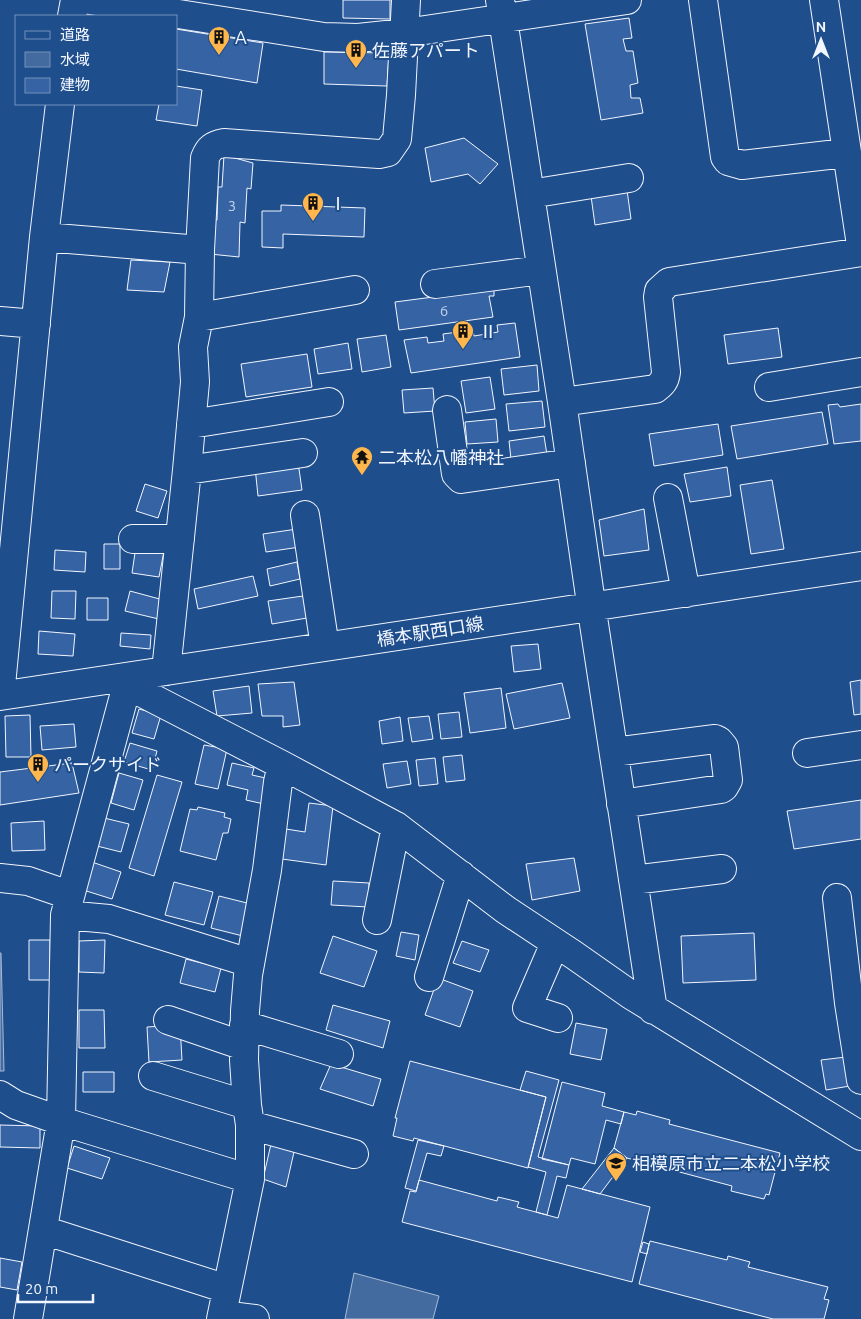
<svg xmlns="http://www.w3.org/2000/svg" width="861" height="1319" viewBox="0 0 861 1319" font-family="Ubuntu,'Noto Sans JP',sans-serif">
<rect width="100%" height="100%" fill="#1f4e8c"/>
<path fill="#446ba0" stroke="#a8bbd7" d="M0,953H1L4,1071H0Z
M354,1273L439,1296L433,1319H345Z"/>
<path fill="#3563a3" stroke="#f2f6ff" d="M343,0H390V19L343,18Z
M629,18L632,38L623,39L626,51H633L638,83L630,85L631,98H640L643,113L601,120L585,24Z
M176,29L263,43L257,83L176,69Z
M324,52L389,53L387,86L324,84Z
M176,86L202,90L197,126L156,120L159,104H176Z
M464,138L498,164L480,184L468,174L431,182L425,148Z
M224,155L253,163L251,189L247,188L245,223L240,222L239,257L210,254L212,221L217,220L218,187H222Z
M627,190L631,219L595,225L591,196Z
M281,205L365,208L364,237L283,234V248L262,247V211H281Z
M131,260L170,262L164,292L127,290Z
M494,289V296H489L493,317L399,330L395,302Z
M515,323L520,357L411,373L404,340L427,337L428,343L444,341L443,334L473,330L474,336L498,332L497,325Z
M778,328L782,357L728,364L724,335Z
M386,335L391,367L362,372L357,339Z
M348,343L352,369L318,374L314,349Z
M307,354L312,387L246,397L241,364Z
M537,365L539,391L504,395L501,369Z
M490,377L495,409L466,413L461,381Z
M433,388L435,411L404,413L402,390Z
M542,401L545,427L509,431L506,404Z
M838,404L840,407L861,404V441L834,444L828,405Z
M822,412L828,444L737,459L731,426Z
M496,419L498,442L467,444L465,422Z
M718,424L723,455L654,466L649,434Z
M544,436L547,455L511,459L509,441Z
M298,462L302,490L258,496L255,467Z
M727,467L731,496L690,502L684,474Z
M772,480L784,549L751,554L740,485Z
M145,484L167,491L158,518L136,511Z
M644,509L649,550L604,556L599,520Z
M297,529L300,547L266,552L263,534Z
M104,544H120V569H104Z
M136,546L164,551L159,577L132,573Z
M55,550L86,552L85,572L54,570Z
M297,562L300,579L270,586L267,569Z
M253,576L258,596L198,609L194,589Z
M52,591H76L75,619L51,618Z
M130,591L167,601L163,620L125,611Z
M303,596L307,618L272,624L268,601Z
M87,598H108V620H87Z
M39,631L75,634L73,656L38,654Z
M121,633L151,635L150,649L120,646Z
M538,644L541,669L514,672L511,646Z
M861,680V714L854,715L850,682Z
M294,682L300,725L283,727V716H262L258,684Z
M562,683L570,718L514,729L506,694Z
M249,686L252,713L217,716L213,691Z
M501,688L506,728L470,733L464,693Z
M139,709L161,715L154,739L132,733Z
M459,712L462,737L441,739L438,714Z
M30,715L31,757H6L5,716Z
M429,716L433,739L412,742L408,718Z
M400,717L403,741L382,744L379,721Z
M74,724L76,747L42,750L40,726Z
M130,743L157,751L152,770L124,762Z
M204,745L227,749L218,789L195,784Z
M462,755L465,780L446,782L443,757Z
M435,758L438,784L419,786L416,760Z
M407,761L411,784L387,788L383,764Z
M72,763L79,793L0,805V772Z
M232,763L254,768L252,775L270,779L264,804L246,800L248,790L227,785Z
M119,773L143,780L134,810L111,803Z
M157,775L182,782L154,876L129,868Z
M861,800V839L794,849L787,811Z
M309,803L333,806L326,865L282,859L286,829L305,832Z
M198,807L225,813L224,817L231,819L228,833H223L216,860L180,851L190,809L197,810Z
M104,818L129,824L121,852L97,846Z
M44,821L45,850L12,851L11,823Z
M574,858L580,891L532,900L526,864Z
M89,861L121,872L112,899L80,889Z
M333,881L369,883L368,907L331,905Z
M174,882L213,892L204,925L165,915Z
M219,896L251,904L243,936L211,928Z
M401,932L419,935L415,960L396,956Z
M754,933L756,980L683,983L681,936Z
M333,936L377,951L364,987L320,973Z
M29,940H50V980H29Z
M105,940L104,973L79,972V941Z
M462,941L489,950L480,972L453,963Z
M186,959L221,968L215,992L180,983Z
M438,978L473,991L460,1027L425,1015Z
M333,1005L390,1021L383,1048L326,1030Z
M79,1010H104L105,1048H79Z
M576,1023L607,1029L601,1060L570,1054Z
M180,1025L182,1060L149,1062L147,1027Z
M846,1057L850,1086L826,1090L821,1060Z
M410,1061L546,1097L528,1168L414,1138L413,1141L393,1136L397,1118H395Z
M331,1064L381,1079L373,1106L320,1089Z
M526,1071L559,1080L538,1157L569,1165L566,1178L557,1176L547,1215L536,1212L546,1172L528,1167L546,1097L520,1090Z
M83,1072H114V1092H83Z
M562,1082L605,1093L602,1106L624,1112L621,1124L606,1120L595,1164L571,1158L569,1165L542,1159Z
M637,1111L670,1120L669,1124L780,1153L769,1195L766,1194L764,1199L731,1191L732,1186L627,1158L614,1148L624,1112L636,1115Z
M0,1125L40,1126V1148L0,1147Z
M418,1140L444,1146L441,1156L427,1153L416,1191L405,1188Z
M271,1144L294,1152L286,1187L263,1179Z
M74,1146L110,1158L102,1179L67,1168Z
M614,1148L627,1158L600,1194L582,1189Z
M419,1180L497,1201L498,1197L519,1202L517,1207L558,1218L567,1185L650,1207L632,1282L402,1222L410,1191L416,1192Z
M650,1241L727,1260L728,1256L750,1262L748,1267L828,1287L824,1299L829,1300L824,1319H773L639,1284Z
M643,1242L649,1244L647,1254L640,1252Z
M0,1258L22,1262L17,1290L0,1287Z"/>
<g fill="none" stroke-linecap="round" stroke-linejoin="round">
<g stroke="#f2f6ff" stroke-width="30">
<path id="minor" d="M90,0L324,37L358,38L405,33L627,0
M500,0L562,402L594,624L653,1010
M703,0L725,157L728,161L742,165L846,153
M824,0L861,245
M72,16L75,0
M530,194L629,178
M44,237L200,250
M435,284L541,270
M199,317L355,290
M0,321L36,324
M769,387L861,372
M562,402L655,389C662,384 665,381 666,372L658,297L659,291L669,282L861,252
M447,410L456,474L461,479L571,463
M191,424L329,402
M187,470L303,453
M668,498L686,593
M305,515L325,647
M133,539H180
M166,671L187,470L195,382L193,347L199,317L200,250L205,158C209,148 213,145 224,143L379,154L388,152L397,139L401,95L406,0
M125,678L127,685L282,765L396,826L506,910L574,955L631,995L861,1136
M0,696L861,566
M0,696L44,237L60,104
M614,752L715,739L719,741L724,747L728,780L724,787L721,789L621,804
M807,753L861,745
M0,878L28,881L69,895
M633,880L722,869
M837,898L849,1003L861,1080
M65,915L109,919L250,963
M377,920L396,826
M555,943L527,1008L558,1018
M429,977L461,875
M168,1020L244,1046
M244,1025L339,1054
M153,1076L247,1105
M0,1095L16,1105L61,1121L250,1179
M250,1125L354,1154
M43,1230L227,1289
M222,1315L255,1319
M28,1319L61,1121L65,915L127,685
M221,1319L250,1179V1125L247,1105L244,1060L245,1011L248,975L267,870L278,782L282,765"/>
</g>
<use href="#minor" stroke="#1f4e8c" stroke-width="28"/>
</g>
<defs>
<g id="building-pin" transform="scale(1.125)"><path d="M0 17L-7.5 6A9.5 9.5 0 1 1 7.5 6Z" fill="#ffb74d" stroke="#1f4e8c"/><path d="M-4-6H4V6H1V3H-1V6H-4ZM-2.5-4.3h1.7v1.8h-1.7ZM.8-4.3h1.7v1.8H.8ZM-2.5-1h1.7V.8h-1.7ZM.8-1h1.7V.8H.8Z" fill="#111"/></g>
<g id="temple-pin" transform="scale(1.125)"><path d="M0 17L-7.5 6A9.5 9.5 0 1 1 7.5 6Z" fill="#ffb74d" stroke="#1f4e8c"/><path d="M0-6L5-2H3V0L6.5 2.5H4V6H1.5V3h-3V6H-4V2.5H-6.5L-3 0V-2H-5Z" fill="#111"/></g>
<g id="school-pin" transform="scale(1.125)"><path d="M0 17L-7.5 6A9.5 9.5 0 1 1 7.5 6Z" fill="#ffb74d" stroke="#1f4e8c"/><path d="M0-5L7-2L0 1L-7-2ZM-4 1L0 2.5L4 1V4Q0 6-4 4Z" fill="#111"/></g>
</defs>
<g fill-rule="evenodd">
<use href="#building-pin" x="219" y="37"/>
<use href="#building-pin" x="356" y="50"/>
<use href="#building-pin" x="313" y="203"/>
<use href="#building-pin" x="463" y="331"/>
<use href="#temple-pin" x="362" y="457"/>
<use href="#building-pin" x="38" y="764"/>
<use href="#school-pin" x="616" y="1163"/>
</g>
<g text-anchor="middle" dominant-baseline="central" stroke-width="4" stroke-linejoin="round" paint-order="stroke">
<g font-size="15" fill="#c3d1e8">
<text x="232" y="205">3</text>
<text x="444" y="310">6</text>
</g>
<g font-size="18" fill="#f2f6ff" stroke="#1f4e8c" text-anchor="start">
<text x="235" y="37">A</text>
<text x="372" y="50">佐藤アパート</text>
<text x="329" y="203">Ⅰ</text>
<text x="479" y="331">Ⅱ</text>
<text x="378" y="457">二本松八幡神社</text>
<text x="54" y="764">パークサイド</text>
<text x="632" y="1163">相模原市立二本松小学校</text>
</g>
<g font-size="18" fill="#f2f6ff" stroke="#1f4e8c">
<text transform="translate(430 631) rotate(-9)">橋本駅西口線</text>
</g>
</g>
<rect x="15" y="15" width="162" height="90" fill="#1f4e8c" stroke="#7391ba"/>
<rect x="25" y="31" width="25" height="8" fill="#1f4e8c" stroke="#7391ba"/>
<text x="60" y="40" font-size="15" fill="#f2f6ff">道路</text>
<rect x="25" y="52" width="25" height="15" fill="#446ba0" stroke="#7391ba"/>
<text x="60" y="65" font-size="15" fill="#f2f6ff">水域</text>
<rect x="25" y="78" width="25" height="15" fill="#3563a3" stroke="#7391ba"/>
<text x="60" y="90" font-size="15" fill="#f2f6ff">建物</text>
<g transform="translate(821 40)" stroke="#1f4e8c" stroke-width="4" paint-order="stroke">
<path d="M0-4L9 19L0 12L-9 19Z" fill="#f2f6ff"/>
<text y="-8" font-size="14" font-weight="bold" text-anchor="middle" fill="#f2f6ff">N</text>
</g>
<path d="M18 1294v8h75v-8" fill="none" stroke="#f2f6ff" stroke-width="2.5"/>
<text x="25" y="1294" font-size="15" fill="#f2f6ff" stroke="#1f4e8c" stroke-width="4" paint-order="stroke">20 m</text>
</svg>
